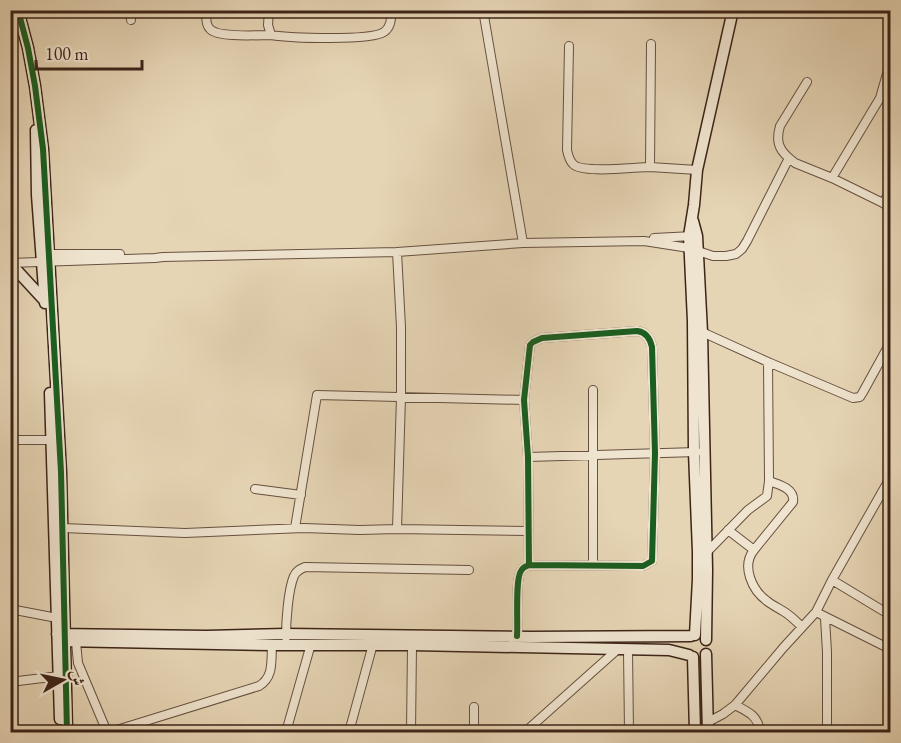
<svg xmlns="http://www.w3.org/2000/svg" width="901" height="743" viewBox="0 0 901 743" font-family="'EB Garamond',Amiri,serif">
<rect width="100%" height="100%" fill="#e6d5b5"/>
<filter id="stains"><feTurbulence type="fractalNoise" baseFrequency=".00333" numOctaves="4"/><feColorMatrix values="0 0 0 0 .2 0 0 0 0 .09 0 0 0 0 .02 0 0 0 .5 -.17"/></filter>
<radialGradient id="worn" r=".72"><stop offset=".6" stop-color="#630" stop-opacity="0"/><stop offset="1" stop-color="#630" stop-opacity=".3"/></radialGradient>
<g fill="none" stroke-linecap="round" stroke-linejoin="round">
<g stroke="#675040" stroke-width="10">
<path id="street" d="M130,10L131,20
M207,10C206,16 205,24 210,29C218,38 258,35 271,35
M269,10L268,25L271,35C289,38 371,41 384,32C391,27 391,19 392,10
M483,10L523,243
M10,19L20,18
M651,44L650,167L697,170
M569,46L567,150C568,155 569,160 573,164C582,174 635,167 650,167
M789,158L795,163L832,178L883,203L890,192
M832,178L880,98L890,63
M883,203L890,208
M654,238L693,236
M397,252L523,243L644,241L689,248L713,256H726L736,254L742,249L747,241L789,158C778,149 776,140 780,126L807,82
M45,254H120
M10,263L155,258L163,257L397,252L401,327V397L397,529
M702,332L768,362L853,398L860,397L863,392L890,343
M593,390V565
M10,440H51
M528,457L697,452
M890,478L832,580L816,612L890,649
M255,489L301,495
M63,528L185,533L304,528L360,530L397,529L529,531
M295,528L317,395L524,400
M728,530L754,550L793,502C795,488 779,485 769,481
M754,550C741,566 752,590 767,601C772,605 778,608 783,611C790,615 796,621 802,627
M707,552L748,510L767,496L769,481L768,362
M832,580L890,615
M10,609L57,618
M825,618L827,652V732
M517,636C518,624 515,579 521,571C523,567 525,567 529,565L643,566L652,561L655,453L652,347C650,338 646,332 637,331L542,338L533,342L530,345L524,400L528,457L529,565
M286,637C286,622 288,590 294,576C296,571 300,569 305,567L469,570
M76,642L78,663L107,732
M628,650L629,732
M10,682L59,676
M735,705C749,712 758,716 760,732
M474,707V732
M708,722L723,714L735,705L783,648L816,612
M110,732L259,686C274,677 271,661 272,645
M286,732L311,644
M349,732L373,644
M411,732L412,645
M525,732L618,649"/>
</g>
<g stroke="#3d2419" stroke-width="13">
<path id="secondary" d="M18,10L28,48L35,86L43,149L61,472L67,732
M36,130L37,195L45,303
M693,221L697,236L702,332L707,570L706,640
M10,263L45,301
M50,393L60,719
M57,634L207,636L286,634L532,637L691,636
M695,635L698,579V552L694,452L693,321L689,236L694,205L697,170L733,10
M60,641L272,645H412L669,650L689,655
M706,654L708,732
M693,657L695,732"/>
</g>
<use href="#street" stroke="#efe4cf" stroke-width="8"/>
<use href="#secondary" stroke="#efe4cf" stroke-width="10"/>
<g stroke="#efe4cf" stroke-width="10">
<path id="cycleway" d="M18,10L28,48L35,86L43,149L61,472L67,732
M517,636C518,624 515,579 521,571C523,567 525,567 529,565L643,566L652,561L655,453L652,347C650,338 646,332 637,331L542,338L533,342L530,345L524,400L528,457L529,565"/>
</g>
<use href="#cycleway" stroke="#1b5e20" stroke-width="6"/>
</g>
<rect width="901" height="743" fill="none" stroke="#e6d5b5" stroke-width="36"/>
<rect x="12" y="12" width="877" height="719" fill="none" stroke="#3d2419" stroke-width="3"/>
<rect x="18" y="18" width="865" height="707" fill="none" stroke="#3d2419" stroke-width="1.5"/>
<g transform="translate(63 680) rotate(81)" stroke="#efe4cf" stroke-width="4.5" paint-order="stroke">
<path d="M0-4.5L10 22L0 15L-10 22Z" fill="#3d2419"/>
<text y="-9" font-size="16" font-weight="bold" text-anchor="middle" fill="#3d2419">ش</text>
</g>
<path d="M36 60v9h106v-9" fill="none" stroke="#3d2419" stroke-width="3"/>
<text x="45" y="60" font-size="18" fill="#3d2419" stroke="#efe4cf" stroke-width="4.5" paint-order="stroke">100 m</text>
<rect width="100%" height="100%" filter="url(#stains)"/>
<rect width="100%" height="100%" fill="url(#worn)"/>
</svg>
